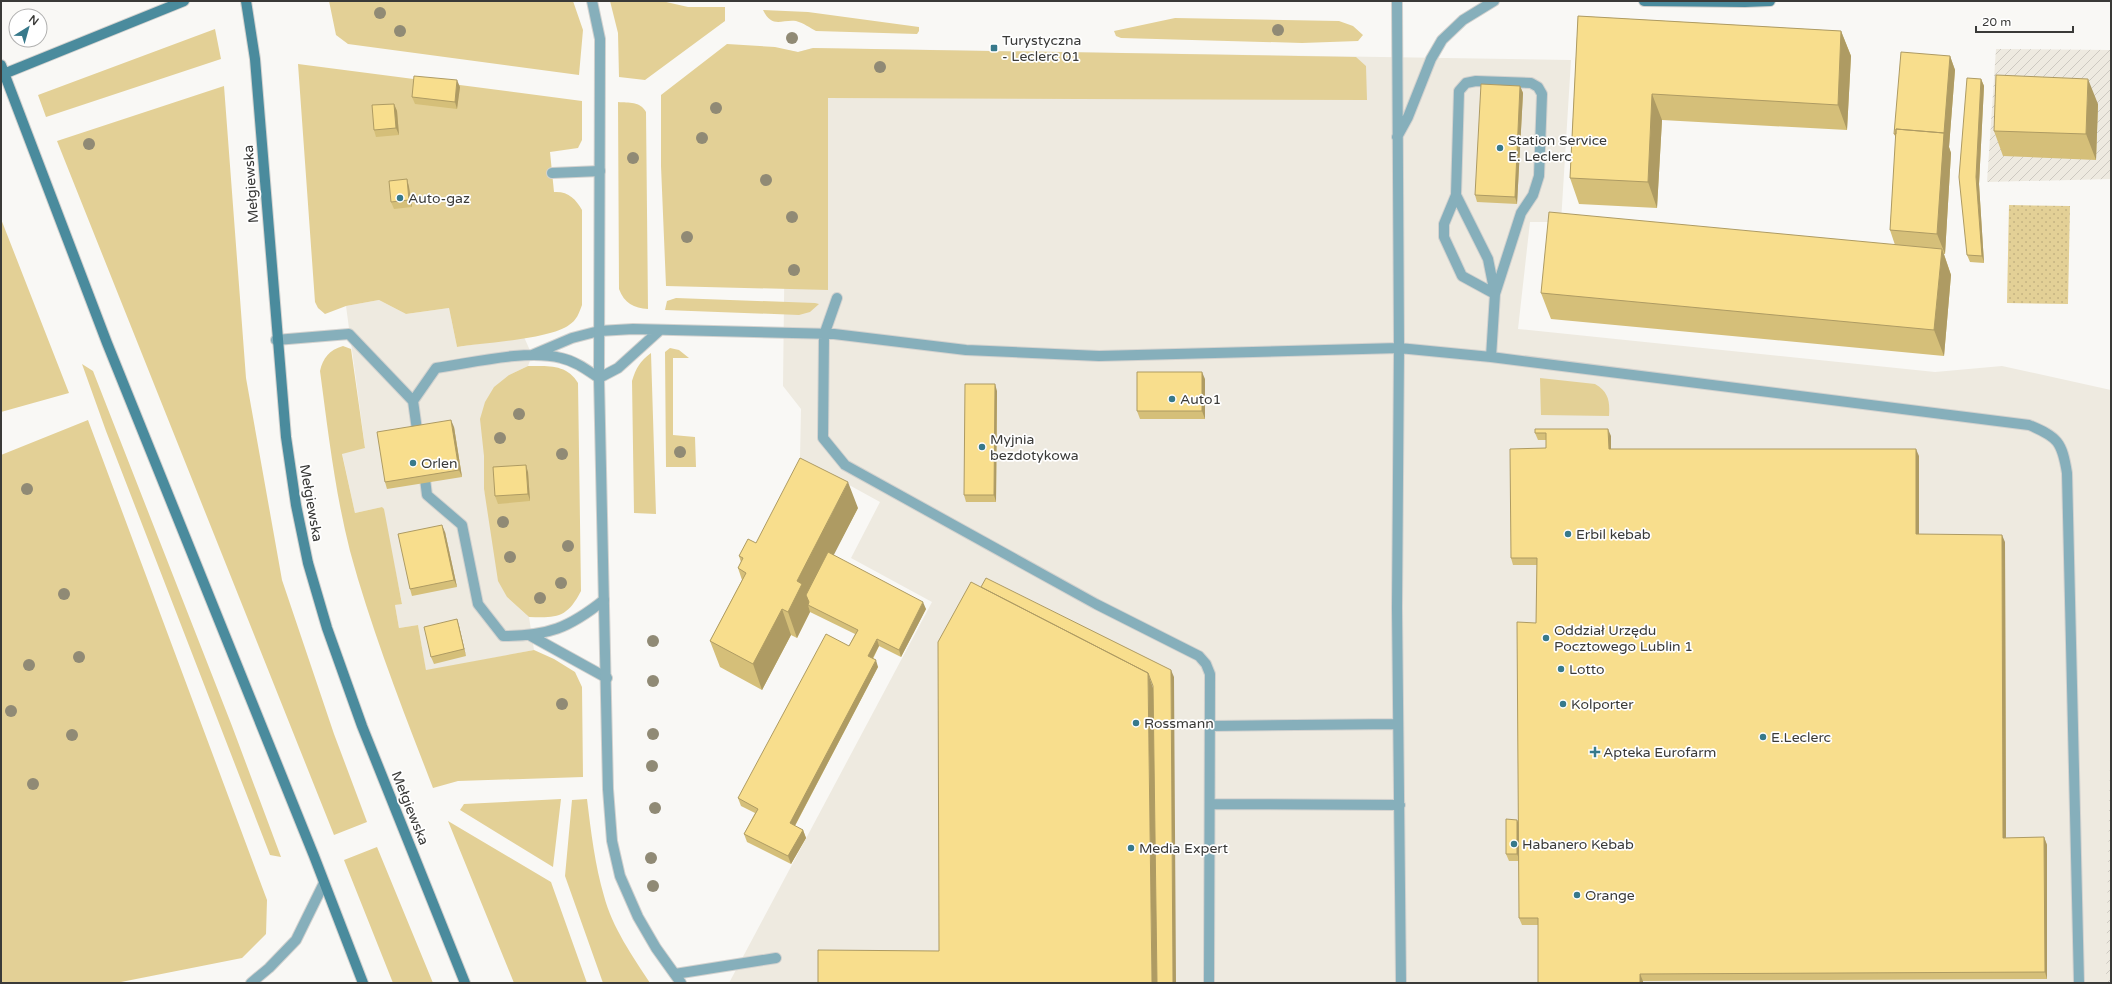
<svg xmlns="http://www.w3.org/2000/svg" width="2112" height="984" viewBox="0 0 2112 984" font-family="'Varela Round',sans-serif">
<defs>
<pattern id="industrial-furrows" width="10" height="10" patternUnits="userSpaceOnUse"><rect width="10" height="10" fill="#eeeae0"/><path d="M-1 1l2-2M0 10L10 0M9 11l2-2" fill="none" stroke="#cdc9c1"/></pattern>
<pattern id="park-dots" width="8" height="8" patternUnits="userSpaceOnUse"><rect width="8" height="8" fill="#e3d096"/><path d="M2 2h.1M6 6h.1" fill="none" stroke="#c4b382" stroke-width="1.8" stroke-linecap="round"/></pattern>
</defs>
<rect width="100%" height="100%" fill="#f9f8f5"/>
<path fill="#eeeae0" d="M813,48L1571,60L1561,222H1530L1518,329L1935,372L2002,366L2111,390V983H729L932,602L851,558L880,502L800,458L801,409L783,386L787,50L798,52Z
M379,300L406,314L449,308L457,347L524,337L532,355L528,366L509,375L484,456V489L507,597L529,617L534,650L426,671L418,625L399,628L395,605L402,603L382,507L355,513L342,453L365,447L346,306Z"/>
<path fill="url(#industrial-furrows)" d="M1996,49L2111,50V179L1987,182Z
M2111,698V983H2106Z"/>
<path fill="#e3d096" d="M329,1H573L583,30L579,75L348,44L336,35Z
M610,1H662L688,7H725V21L645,80L619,77L618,33Z
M763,10L808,12L919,27V31L917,34L816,31C810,28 804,23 796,21C782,19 772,29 763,10Z
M1175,18L1339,21L1353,26L1363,35L1358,41L1302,43L1121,38L1116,36L1114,31Z
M215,29L221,59L46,117L38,95Z
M727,44L775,47L798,52L813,48L1356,57L1366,66L1367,100L828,98V290L666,286L661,166V95Z
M298,64L582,101V140L578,148L550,152L554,192C568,191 576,199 582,210V305C579,313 577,320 569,325C551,339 482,343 457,347L449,308L406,314L379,300L346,306L325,314L318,308L315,302Z
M224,86L246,378L282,580L334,734L367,822L334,835L57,141Z
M618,102C629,103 640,101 646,112L648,309C634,308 624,303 619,289Z
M1,219L69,393L1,412Z
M676,298L815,303L819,304L810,312L799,315L665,310L667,301Z
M343,346L351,349L365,448L342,454L355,513L382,507L384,509L402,604L395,605L399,628L418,625L426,670L534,650L554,659L575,672L582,687L583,777L458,781L433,788C403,710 372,632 350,551C335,492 328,431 320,371C323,358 329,350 343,346Z
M670,348L679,350L689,358H673V435L695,437L696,467H666L665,352Z
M651,353L656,514L634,513L632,381C636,368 640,361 651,353Z
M82,364L93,371L232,726L281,857L270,855L106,431Z
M528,366C548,366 567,364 578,383L581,591C567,618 557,618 529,617L507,597L498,581L484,489V456L480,419L485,402L494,387L509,375Z
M1540,378L1595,384C1609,392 1610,402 1609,416L1541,415Z
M88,420L267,900L266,934L242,958L116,983H1V455Z
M561,799L553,867L460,810L464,804Z
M587,799C591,832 595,865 604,896C612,927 633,957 650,983H603L565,876L572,800Z
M448,821L551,882L587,983H514Z
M377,847L433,983H393L344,860Z"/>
<path fill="url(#park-dots)" d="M2009,205L2070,206L2068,304L2007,303Z"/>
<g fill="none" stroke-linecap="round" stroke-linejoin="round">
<g stroke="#d3d2cf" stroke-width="12">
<path id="service" d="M1397,1L1399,348L1397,608L1401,983
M1397,137L1408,117L1431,59L1442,40L1463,20L1494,1
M552,173L600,171
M1456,195L1444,224V237L1462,276L1495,294
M837,298L824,335L823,438L845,465L1096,604L1199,656L1206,664L1210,674L1209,983
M276,340L349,334L413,401L418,437
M532,355L572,338L599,331L633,329L834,334L966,350L1099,356L1399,348L1491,357L2029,425C2058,437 2062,442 2067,473L2079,983
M1491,357L1495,294L1521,213L1533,195L1539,176L1542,94L1538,87L1531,83L1476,81L1466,83L1459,91L1456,195L1488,259L1495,294
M413,401L436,368C472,363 526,349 561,358C575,361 587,370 599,378L618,368L660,330
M424,471L427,495L462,525L478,604L503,636C548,636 569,628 604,600
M531,636L607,678
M1211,726L1398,724
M1211,804L1400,805
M675,974L776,958"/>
</g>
<g stroke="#d3d2cf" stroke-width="12">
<path id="minor" d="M592,1L600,39L599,378L608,789L612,841L620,876L638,917L656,948L681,983
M251,983L269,968L296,940L324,883"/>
</g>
<g stroke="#d3d2cf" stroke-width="12">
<path id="secondary" d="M246,1L255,59L286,437L296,505L308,563L327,628L362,726L465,983
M1644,1L1745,2L1770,1
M1,65L107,343L314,856L363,983
M1,75L184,1"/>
</g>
<use href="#service" stroke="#86afbb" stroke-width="10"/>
<use href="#minor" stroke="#86afbb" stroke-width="10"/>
<use href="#secondary" stroke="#4a8b9d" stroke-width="10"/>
</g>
<g fill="#908a75">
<circle cx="380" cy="13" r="6"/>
<circle cx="1278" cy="30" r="6"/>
<circle cx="400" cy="31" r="6"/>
<circle cx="792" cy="38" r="6"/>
<circle cx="880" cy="67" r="6"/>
<circle cx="716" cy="108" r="6"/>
<circle cx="702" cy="138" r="6"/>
<circle cx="89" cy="144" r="6"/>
<circle cx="633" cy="158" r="6"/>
<circle cx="766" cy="180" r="6"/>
<circle cx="792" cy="217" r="6"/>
<circle cx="687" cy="237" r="6"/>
<circle cx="794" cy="270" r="6"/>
<circle cx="519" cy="414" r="6"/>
<circle cx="500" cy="438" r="6"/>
<circle cx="680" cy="452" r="6"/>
<circle cx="562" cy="454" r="6"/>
<circle cx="27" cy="489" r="6"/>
<circle cx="503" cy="522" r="6"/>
<circle cx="568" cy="546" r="6"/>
<circle cx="510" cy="557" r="6"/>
<circle cx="561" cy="583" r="6"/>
<circle cx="64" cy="594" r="6"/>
<circle cx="540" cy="598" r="6"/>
<circle cx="653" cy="641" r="6"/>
<circle cx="79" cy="657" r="6"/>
<circle cx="29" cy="665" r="6"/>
<circle cx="653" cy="681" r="6"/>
<circle cx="562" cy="704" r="6"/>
<circle cx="11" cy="711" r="6"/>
<circle cx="653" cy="734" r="6"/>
<circle cx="72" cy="735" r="6"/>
<circle cx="652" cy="766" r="6"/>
<circle cx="33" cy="784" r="6"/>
<circle cx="655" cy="808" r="6"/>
<circle cx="651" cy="858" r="6"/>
<circle cx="653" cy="886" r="6"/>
</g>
<path fill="#d5bf79" d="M1578,16L1841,31L1851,56L1847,130L1662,120L1657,208L1579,204L1570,178Z
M1950,56L1955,70L1949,147L1951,153L1945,254H1944L1951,275L1944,356L1551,319L1541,293L1895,245L1890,230L1896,138L1894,134Z
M1981,79L1984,86L1979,184L1984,263L1970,262L1967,255Z
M1520,86L1523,93L1517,204L1477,202L1475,195Z
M460,87L457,109L415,104L412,97Z
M394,104L397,111L399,135L376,137L374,130Z
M2098,104L2096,160L2003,156L1994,131Z
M407,179L409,187L412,207L394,209L391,202Z
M1205,379V419H1140L1137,411Z
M997,391L996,502H966L964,495Z
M454,427L462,477L387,489L385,482Z
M1535,429L1611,436V449L1919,456V534L2005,542L2006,838L2044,837L2047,845V979L1643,981L1538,925H1522L1519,918V861H1509L1506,854L1517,820L1518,823L1536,623L1537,565H1513L1511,558L1546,448V440H1538L1535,433Z
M528,472L530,501L498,504L495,496Z
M858,508L833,555L926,609L901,657L879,646L873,659L878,667L795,826L803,830L806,838L791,864L747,842L744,834L755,813L741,806L738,798L849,646L855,634L810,612L797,638L791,635L762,690L720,667L710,641L742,580L738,568L741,562L739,556L756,543Z
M445,532L457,587L412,596L410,589Z
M457,619L459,626L466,656L434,664L431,657Z"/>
<path fill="#ae9b63" d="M1841,31L1851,56L1847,130L1838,105Z
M1950,56L1955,70L1949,147L1951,153L1945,254L1937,234L1943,138Z
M1981,79L1984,86L1979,184L1984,263L1982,256L1976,177Z
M2088,79L2098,104L2096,160L2086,134Z
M457,80L460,87L457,109L455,102Z
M1520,86L1523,93L1517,204L1515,197Z
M1652,94L1662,120L1657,208L1648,182Z
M394,104L397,111L399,135L396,128Z
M407,179L409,187L412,207L409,200Z
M1942,249L1951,275L1944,356L1934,330Z
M1202,372L1205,379V419L1202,411Z
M995,384L997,391L996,502L994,495Z
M451,420L454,427L462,477L459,470Z
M1608,429L1611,436V457L1609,449Z
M1916,449L1919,456V541L1916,534Z
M526,465L528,472L530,501L528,494Z
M848,482L858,508L808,605L810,612L797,638L788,612L797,581Z
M442,525L445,532L457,587L454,580Z
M2002,535L2005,542L2006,845L2003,838Z
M923,602L926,609L901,657L899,650Z
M782,609L791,635L762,690L753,664Z
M457,619L459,626L466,656L464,649Z
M877,639L879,646L870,663L868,656Z
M876,660L878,667L792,831L790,823Z
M1171,670L1174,677L1176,983H1173Z
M1148,673L1155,694L1159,983H1152Z
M1517,820L1520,827V861L1517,854Z
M803,830L806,838L791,864L788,856Z
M2044,837L2047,845V979L2045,972Z
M1640,974L1643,981V983H1640Z"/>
<path fill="#f8de8d" stroke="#ae9b63" d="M1578,16L1841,31L1838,105L1652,94L1648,182L1570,178Z
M1901,52L1950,56L1944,133L1896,129V134H1894Z
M1996,75L2088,79L2086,134L1994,131Z
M414,76L457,80L455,102L412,97Z
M1967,78L1981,79L1976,177L1982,256L1967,255L1959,177Z
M1481,84L1520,86L1515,197L1475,195Z
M394,104L396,128L374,130L372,105Z
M1896,129L1944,133L1937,234L1890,230Z
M407,179L409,200L391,202L389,181Z
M1549,212L1942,249L1934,330L1541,293Z
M1137,372H1202V411H1137Z
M965,384H995L994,495H964Z
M451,420L459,470L385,482L377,432Z
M1535,429H1608L1609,449H1916V534L2002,535L2003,838L2044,837L2045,972L1640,974V983H1538V918H1519L1517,622L1536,623L1537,558H1511L1510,449L1546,448V433H1535Z
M800,458L848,482L797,581L802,584L788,612L782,609L753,664L710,641L746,573L738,568L743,558L739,556L748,539L756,543Z
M526,465L528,494L495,496L493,467Z
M442,525L454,580L410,589L398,534Z
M828,552L923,602L899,650L877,639L868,656L876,660L790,823L803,830L788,856L744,834L758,809L738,798L826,634L849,646L858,630L808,605L809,602L806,595Z
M986,578L1171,670L1173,983H1157L1153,686L1148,673L981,587Z
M971,582L1148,673L1152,983H818V950L939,951L938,642Z
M457,619L464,649L431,657L424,627Z
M1506,819L1517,820V854H1506Z"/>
<g fill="#37798b" stroke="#fff" stroke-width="1.5">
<rect x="990" y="44" width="8" height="8" rx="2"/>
<circle cx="1500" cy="148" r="4"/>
<circle cx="400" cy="198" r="4"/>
<circle cx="1172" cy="399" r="4"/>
<circle cx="982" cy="447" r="4"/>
<circle cx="413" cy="463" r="4"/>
<circle cx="1568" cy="534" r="4"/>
<circle cx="1546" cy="638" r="4"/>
<circle cx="1561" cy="669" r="4"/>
<circle cx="1563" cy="704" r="4"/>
<circle cx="1136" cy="723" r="4"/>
<circle cx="1763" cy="737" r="4"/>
<path d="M1593 746h4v4h4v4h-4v4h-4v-4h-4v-4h4z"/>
<circle cx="1514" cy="844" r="4"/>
<circle cx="1131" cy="848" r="4"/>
<circle cx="1577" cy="895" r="4"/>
</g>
<g text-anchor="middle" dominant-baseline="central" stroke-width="3.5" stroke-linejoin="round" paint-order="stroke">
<g font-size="14" fill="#3a3a38" stroke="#fff" text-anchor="start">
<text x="1002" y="40">Turystyczna<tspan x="1002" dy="16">- Leclerc 01</tspan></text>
<text x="1508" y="140">Station Service<tspan x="1508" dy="16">E. Leclerc</tspan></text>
<text x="408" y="198">Auto-gaz</text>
<text x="1180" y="399">Auto1</text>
<text x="990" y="439">Myjnia<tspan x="990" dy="16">bezdotykowa</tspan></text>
<text x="421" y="463">Orlen</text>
<text x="1576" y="534">Erbil kebab</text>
<text x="1554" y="630">Oddział Urzędu<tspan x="1554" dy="16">Pocztowego Lublin 1</tspan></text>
<text x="1569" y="669">Lotto</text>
<text x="1571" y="704">Kolporter</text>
<text x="1144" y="723">Rossmann</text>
<text x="1771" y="737">E.Leclerc</text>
<text x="1603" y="752">Apteka Eurofarm</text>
<text x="1522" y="844">Habanero Kebab</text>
<text x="1139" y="848">Media Expert</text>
<text x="1585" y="895">Orange</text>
</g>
<g font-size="14" fill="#3a3a38" stroke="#fff">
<text transform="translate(251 184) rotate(-94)">Mełgiewska</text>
<text transform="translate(311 503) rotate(80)">Mełgiewska</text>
<text transform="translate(410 808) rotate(68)">Mełgiewska</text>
</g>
</g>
<rect width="2112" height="984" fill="none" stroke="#3a3a38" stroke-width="4"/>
<g transform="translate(28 28) rotate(37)"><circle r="19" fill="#ffffff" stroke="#b0b0af"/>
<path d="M0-3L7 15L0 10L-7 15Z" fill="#37798b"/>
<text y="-6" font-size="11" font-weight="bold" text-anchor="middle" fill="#3a3a38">N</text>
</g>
<path d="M1976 26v6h97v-6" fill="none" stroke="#3a3a38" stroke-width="2"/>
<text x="1982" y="26" font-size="12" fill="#3a3a38" stroke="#ffffff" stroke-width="3" paint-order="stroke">20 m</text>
</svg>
